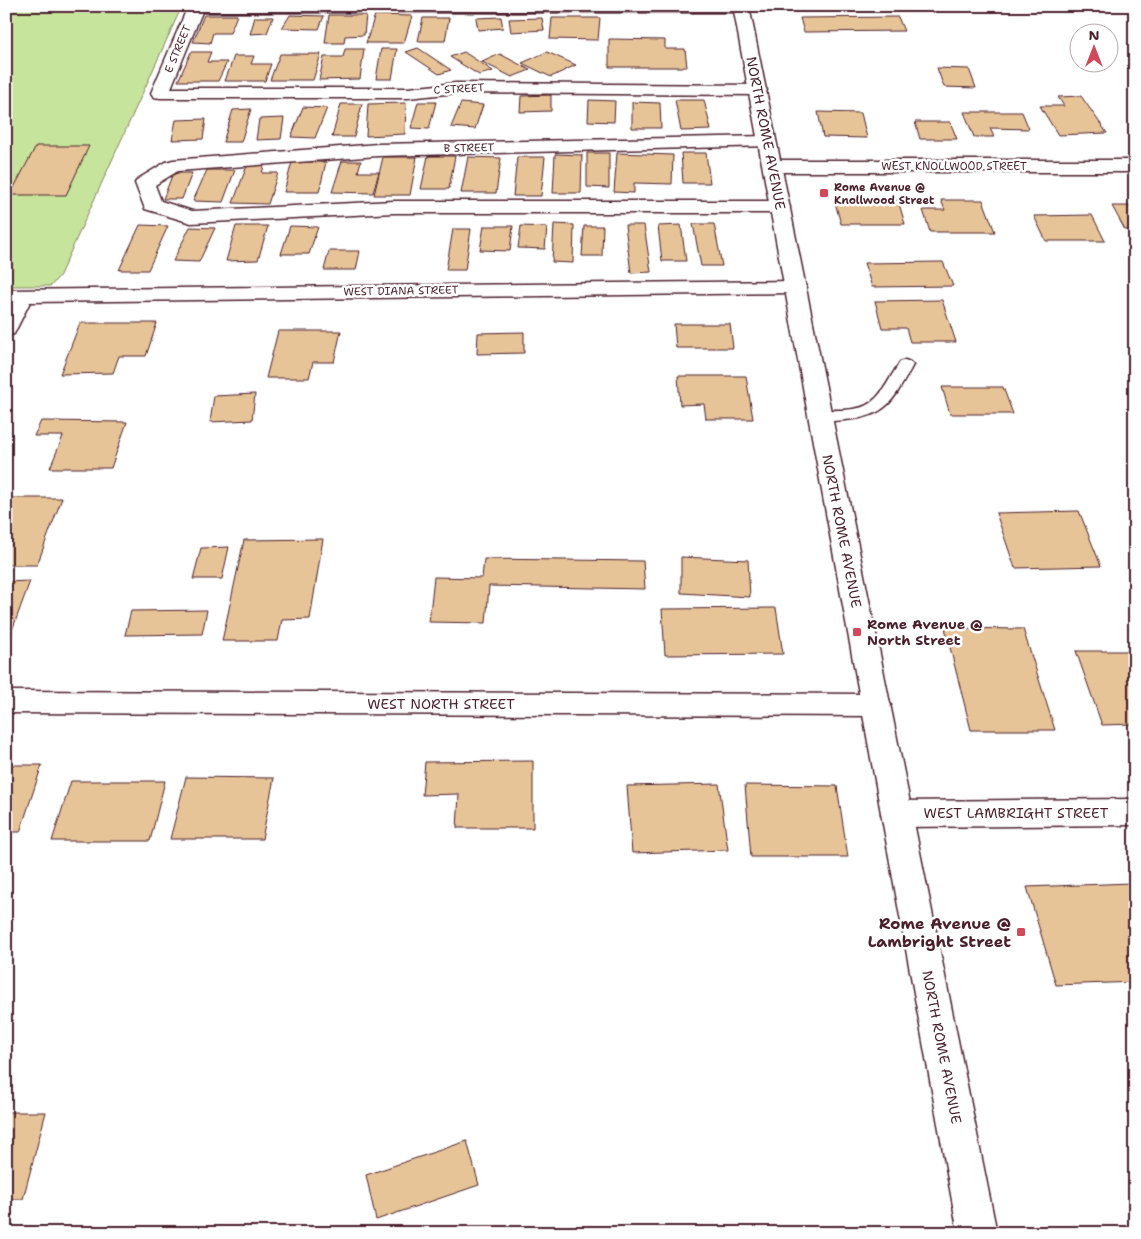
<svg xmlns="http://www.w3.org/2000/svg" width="1141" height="1239" viewBox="0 0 1141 1239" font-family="'Shantell Sans',sans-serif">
<rect width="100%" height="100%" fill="#fff"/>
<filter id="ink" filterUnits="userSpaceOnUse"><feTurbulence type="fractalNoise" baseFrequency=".02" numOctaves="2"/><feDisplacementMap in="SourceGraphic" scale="10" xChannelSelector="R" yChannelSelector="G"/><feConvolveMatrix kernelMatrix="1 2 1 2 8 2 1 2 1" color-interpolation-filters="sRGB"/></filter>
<g filter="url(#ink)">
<path fill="#c6e49c" stroke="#888264" d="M6,6H182L60,275L51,286H6Z"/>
<path fill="#e6c498" stroke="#4a1f2b" d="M204,15H237L230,33H213L210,43L193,42Z
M290,15L324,16L319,29L282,28Z
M329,15H366L364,35L345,36L344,43H325Z
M375,15L412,16L404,43H366Z
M255,17H273L267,33L250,34Z
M501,17L503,28L478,30L476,18Z
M898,17L904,31L804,32L800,18Z
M423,18H449L445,41H418Z
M542,18L544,30L511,32L509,19Z
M552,18H600L598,40L550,39Z
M609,39L665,40V49H685L687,67H609Z
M418,48L451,70L439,74L406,52Z
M345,49H364L360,79L319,80L324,57H343Z
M381,49H397L392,79H376Z
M191,52H211L207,62H227L218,81H178Z
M464,52L493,71L479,75L450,57Z
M547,52L576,65L551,77L522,63Z
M280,54H321L313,80H270Z
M500,54L530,70L512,77L482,62Z
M234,56H254L251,64H271L265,81H225Z
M937,68L969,69L976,88L944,87Z
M551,95V111L520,112L521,96Z
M1081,96L1107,133L1058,135L1040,106H1064L1058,97Z
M589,100L615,101L614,122L588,121Z
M675,100H704L711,130L681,131Z
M418,102H436L429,129L411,128Z
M632,102L660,103L661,128H632Z
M406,103L405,134L366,136L368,104Z
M461,103L483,105L475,129L451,127Z
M341,104H362L354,137H332Z
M303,107L327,108L315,138L291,137Z
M251,109L241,142H223L233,110Z
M818,112L861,113L867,138L823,137Z
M964,112H1022L1029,129L990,128L994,137H974Z
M284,118L281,139L256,140L259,119Z
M206,119L203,139L172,140L176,120Z
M915,122H950L957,139H920Z
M36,146H89L66,195H10Z
M587,153H609V188L587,187Z
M617,153L673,155L672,184L634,183V193L614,192Z
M681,153H706L710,183H683Z
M555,154L582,155L581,193H553Z
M428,156H455L449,189H421Z
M383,157H417L410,195H374Z
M468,157L501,158L496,193H461Z
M517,157H545L541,196H513Z
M342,161H361L358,172H379L373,193L332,192Z
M292,162H326L319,192H284Z
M248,163H265L262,173H278L268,204L233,203Z
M207,170H235L223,202L193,201Z
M173,173H192L182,199H163Z
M834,199L898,200L905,224H841Z
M941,200H983L995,232H930L923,210H945Z
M1112,206H1135V230H1125Z
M1092,215L1105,241H1046L1034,216Z
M554,224L574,225L573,263L552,262Z
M693,224H714L722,266H701Z
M140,225L168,226L148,270H119Z
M625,225H644L651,272L631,273Z
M681,225L686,261H662L658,226Z
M236,226H268L258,260L226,261Z
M290,226L318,227L309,254H281Z
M484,226H513L510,251L480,250Z
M521,226L547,227L545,249L518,248Z
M584,226H603L602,256H582Z
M190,227L215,228L199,262L173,261Z
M453,229H471L465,270H446Z
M329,251H360L356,270H324Z
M943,262L953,286L872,287L864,263Z
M942,300L956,342H910L906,328H882L875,301Z
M80,323H157L146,356H119L113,373L60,374Z
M674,324H730L733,348H676Z
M278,331H341L334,362H313L309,378H266Z
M524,332V353L477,354L478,333Z
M678,376H746L753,419H706L704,404L680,405Z
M942,387H1003L1013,414H950Z
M255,394L252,420L210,422L214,396Z
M41,421L127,422L111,468H50L63,436H34Z
M6,498H62L37,565H6Z
M1079,511L1101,566L1015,568L996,513Z
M323,539L310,619L282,620L278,641H222L244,540Z
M229,547L222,579H193L201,548Z
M681,557L748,560L750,597L681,593Z
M484,559L643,561L645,589L489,586L486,623L429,622L434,577L482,578Z
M30,581L6,647V582Z
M776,608L783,654L665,655L662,609Z
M207,610L202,634L125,635L131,611Z
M945,628L1023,629L1055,730H971Z
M1076,651H1130L1135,662V724L1102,725Z
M533,761V828H457L459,794L422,795L425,762Z
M6,765H42L20,832H6Z
M186,777L274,778L262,839H170Z
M71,781H165L150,841H52Z
M719,784L728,850L632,853L627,786Z
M745,785L837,786L848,857H751Z
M1131,883L1135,893V982L1056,985L1027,887Z
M6,1112H46L23,1199H6Z
M467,1141L479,1185L376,1220L366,1175Z
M741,1231L812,1233H741Z"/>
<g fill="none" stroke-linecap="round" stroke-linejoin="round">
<g stroke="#4a1f2b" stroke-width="3">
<path id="service" d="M905,360L910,362L913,365C894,399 888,417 845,420C835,421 824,422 814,420L812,416L814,412C827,409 840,411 853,409C879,407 887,381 900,362Z"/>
</g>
<g stroke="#4a1f2b" stroke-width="3">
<path id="minor" d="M188,6L749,7L747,10L741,12H202L171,88H408L456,83L758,85L764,86L767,90L764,94L758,95L456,93L408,98H160L154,97L151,93Z
M767,136L774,138L776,142L774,146L378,156L178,171L155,185L161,201L192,211L394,201H780L787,203L790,207L787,211L780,213H394L191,223L145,209L135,183L138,179L166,162L173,160L378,144Z
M773,160H1135V172H773L766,170L764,166L766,162Z
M795,281L803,282L806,287L803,292L795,293L30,302L14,334L6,336V307L9,302H6V290Z
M6,691L876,694L886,697L891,705L886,713L876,716L6,713Z
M1135,799V825L897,827L886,823L881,814L886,805L897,801Z"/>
</g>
<g stroke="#4a1f2b" stroke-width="3">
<path id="tertiary" d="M733,6H749L997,1233H958Z"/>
</g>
<use href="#service" fill="#fff" fill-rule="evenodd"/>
<use href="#minor" fill="#fff" fill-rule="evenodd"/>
<use href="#tertiary" fill="#fff" fill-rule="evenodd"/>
</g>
</g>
<g fill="#d1495b" stroke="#fff" stroke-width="2">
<rect x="819" y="188" width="10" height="10" rx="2.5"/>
<rect x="852" y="627" width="10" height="10" rx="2.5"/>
<rect x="1016" y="927" width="10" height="10" rx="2.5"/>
</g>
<g text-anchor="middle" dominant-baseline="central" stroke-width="5" stroke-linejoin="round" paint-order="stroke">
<g font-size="11" fill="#4a1f2b" stroke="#fff">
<text transform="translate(178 49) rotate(-67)">E STREET</text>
<text transform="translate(459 89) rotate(-3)">C STREET</text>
<text transform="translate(469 148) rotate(-1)">B STREET</text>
<text x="954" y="166">WEST KNOLLWOOD STREET</text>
<text transform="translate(401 291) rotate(-1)">WEST DIANA STREET</text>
</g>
<g font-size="11" font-weight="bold" fill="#4a1f2b" stroke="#fff" text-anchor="start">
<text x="834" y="187">Rome Avenue @<tspan x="834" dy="13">Knollwood Street</tspan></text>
</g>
<g font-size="14" fill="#4a1f2b" stroke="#fff">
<text transform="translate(766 133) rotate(79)">NORTH ROME AVENUE</text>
<text transform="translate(842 531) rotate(79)">NORTH ROME AVENUE</text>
<text x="441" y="704">WEST NORTH STREET</text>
<text x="1016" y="813">WEST LAMBRIGHT STREET</text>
<text transform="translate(942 1047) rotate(79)">NORTH ROME AVENUE</text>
</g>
<g font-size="14" font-weight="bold" fill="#4a1f2b" stroke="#fff" text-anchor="start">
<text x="867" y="624">Rome Avenue @<tspan x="867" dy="16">North Street</tspan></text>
</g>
<g font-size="16" font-weight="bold" fill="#4a1f2b" stroke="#fff" text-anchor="end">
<text x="1011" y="923">Rome Avenue @<tspan x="1011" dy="18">Lambright Street</tspan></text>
</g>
</g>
<rect width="1141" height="1239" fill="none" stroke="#fff" stroke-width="25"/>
<rect x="12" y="12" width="1116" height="1214" fill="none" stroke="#4a1f2b" stroke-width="2" filter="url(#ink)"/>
<g transform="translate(1094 48)"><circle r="24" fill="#ffffff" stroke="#b7a5aa"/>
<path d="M0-4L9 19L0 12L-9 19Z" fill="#d1495b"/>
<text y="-8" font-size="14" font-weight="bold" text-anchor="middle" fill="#4a1f2b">N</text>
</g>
</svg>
